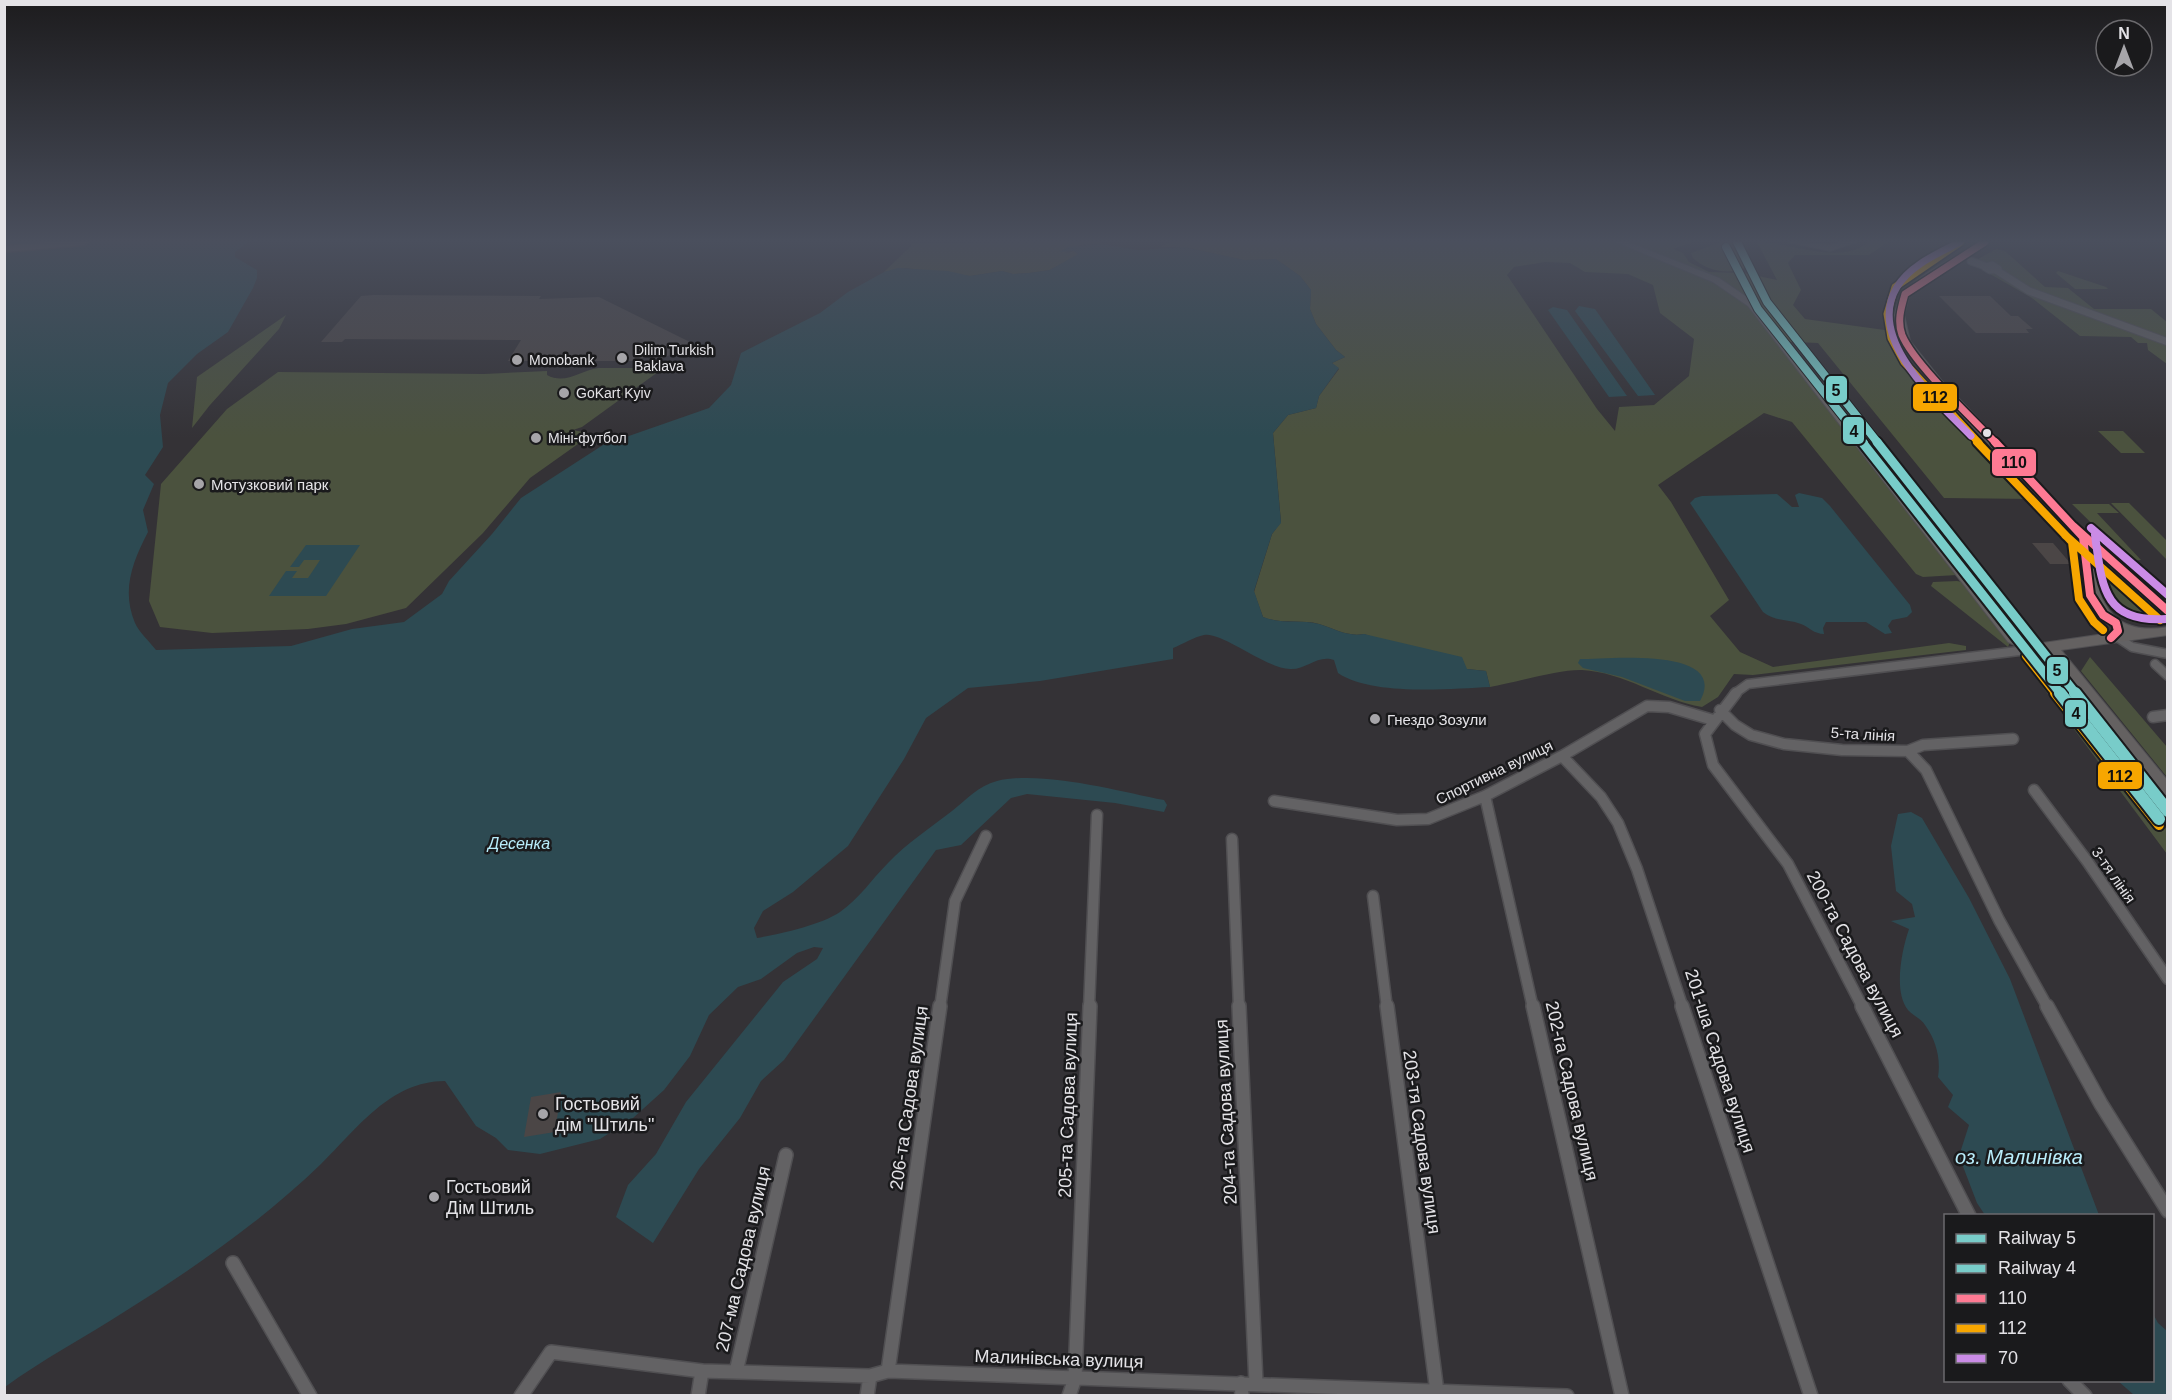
<svg xmlns="http://www.w3.org/2000/svg" width="2172" height="1400" viewBox="0 0 2172 1400" font-family="Arial,sans-serif">
<rect width="100%" height="100%" fill="#343236"/>
<path fill="#4b523e" fill-rule="evenodd" d="M1098,242L1101,244L1080,245L1065,253L1074,251L1079,254L1050,270L1029,273L1013,274L1002,271L970,276L905,268L884,272L914,243Z
M1171,242H1615L1633,249L1648,250L1630,242H1693L1673,249L1683,253L1689,262L1709,272L1744,273L1777,280L1757,242C1788,242 1842,266 1868,242H1888L1869,255H1795L1788,263L1801,290L1793,305L1805,319L1892,331C1913,383 1995,457 2036,499L1944,498L1818,343L1775,341L1957,575L1923,577L1916,574L1792,422L1764,413L1658,485L1671,502L1729,600L1710,616L1740,652L1773,667L1949,643L1966,646V650L1753,675L1734,674L1718,697L1702,707C1661,700 1624,672 1582,670C1560,669 1513,683 1490,687L1486,671L1467,669L1364,634C1347,637 1336,629 1319,624C1300,619 1282,625 1263,617L1254,592L1272,534L1281,522L1273,433L1288,415L1316,408L1319,396L1339,369L1332,363L1345,357L1336,350L1316,324L1310,309L1311,290L1300,276L1276,259L1244,260L1184,247H1160ZM1545,262L1570,263L1585,272L1628,274L1653,285L1660,313L1694,339L1689,376L1654,405L1619,407L1615,431L1597,409L1507,275L1514,267Z
M1721,242H1732L1745,268C1728,275 1706,271 1693,258L1691,253Z
M1996,249L2005,251L2045,287L2068,288L2094,309H2151L2167,322V364L2148,350L2147,343H2138L2131,337L2080,336L2032,298L1971,263Z
M2058,271L2106,287L2108,289H2075L2056,273Z
M286,315L279,329L210,405L192,428L197,377Z
M598,368H654L653,370L658,372L582,427L573,430L592,434L530,478L483,533L406,608L346,624L308,629L212,633L160,627L149,601L161,484L227,409L278,372L484,374L547,371V375C565,385 580,371 598,368Z
M2098,431H2123L2145,453H2121Z
M2111,503H2129L2167,541V560Z
M2072,504H2109L2119,513H2097L2141,560L2130,561Z
M1957,581L1962,582L2010,642L2008,647L1931,586L1933,582Z
M2110,582C2131,583 2151,599 2164,616L2161,621C2129,629 2109,616 2104,584Z
M2090,657L2167,747V777L2081,671Z
M2027,666L2047,676L2167,830V854Z"/>
<path fill="#2d4a52" d="M5,242H248L235,252V257L257,270V278L253,288L228,332L197,354L168,383L160,415L163,447L145,475L154,484L143,510L148,532C133,561 121,590 135,623C139,632 150,642 156,650L291,646L352,629L404,622L442,594L449,581L492,534L521,498L603,445L709,408L731,385L741,353L820,313L848,292L884,272L898,268L948,271L970,276L1002,271L1013,274L1029,273L1050,270L1078,254L1074,251L1059,252L1068,247L1101,244L1138,250L1184,247L1244,260L1276,259L1300,276L1311,290L1310,309L1316,324L1336,350L1345,357L1332,363L1339,368L1319,396L1316,408L1288,415L1273,433L1281,523L1272,534L1254,591L1263,617C1283,625 1300,619 1319,624C1336,629 1347,637 1364,634L1462,657L1467,669L1486,671L1490,687C1449,689 1372,696 1338,673L1334,660C1318,654 1306,670 1290,669C1265,668 1221,631 1204,635C1194,637 1183,644 1173,648V659L1040,681L968,688L926,718L904,759L848,846L793,892L763,911L754,928L757,938C780,934 821,925 840,912C860,898 871,880 888,863C907,843 930,828 952,811C966,800 978,786 997,781C1042,770 1118,791 1164,800L1167,805L1164,812L1115,803L1027,794L1011,798L961,845L936,850L784,1060L761,1081L740,1118L699,1169L653,1243L616,1217L628,1185L656,1154L686,1102L783,982L817,959L823,948L814,947L797,953L761,979L738,987L709,1015L690,1056L664,1090L633,1118L600,1139L540,1154L508,1150L496,1138L476,1126L445,1081C390,1081 357,1129 321,1164C262,1221 193,1269 124,1312C84,1338 43,1359 5,1387Z
M1579,306L1595,309L1655,395L1638,396L1575,311Z
M1553,307L1567,310L1627,396L1609,397L1548,310Z
M1799,493L1822,498L1830,506L1910,605L1912,612L1907,617L1892,620L1888,626L1892,633L1885,634L1866,622H1826L1823,628L1824,634C1814,634 1809,627 1801,624C1787,619 1776,622 1763,612L1690,503L1695,498L1702,496L1777,494L1792,507H1799L1795,495Z
M306,545H360L326,596H269L286,571H297L292,578H308L320,560H304L299,567H290Z
M1580,659C1607,659 1730,646 1700,701H1685L1622,677L1583,668L1578,663Z
M1911,812L1922,818L1969,898L2010,979L2099,1215H1985L1977,1203L1959,1156L1969,1125L1948,1107L1953,1095L1938,1077C1941,1059 1936,1040 1925,1025C1921,1018 1913,1016 1908,1010C1893,992 1902,949 1909,929L1891,921L1915,917L1912,904L1896,891L1891,846L1898,814Z
M2153,1314L2158,1323L2167,1331V1395H2134L2118,1381L2152,1380Z"/>
<path fill="#4b4646" d="M373,295L541,296L539,299L599,297L694,344L659,360L647,356L636,361H508L521,340L345,339L342,342H321L361,296Z
M1939,296H1990L2011,316H2018L2033,329H2026L2029,333H1976Z
M2032,543H2053L2071,564H2050Z
M561,1092L555,1132L524,1137L531,1097Z"/>
<g fill="none" stroke-linecap="round" stroke-linejoin="round">
<g stroke="#504f52" stroke-width="9">
<path id="street-far3" d="M1971,261L1985,266
M1992,265L1998,269L1990,270L1985,267Z
M1996,270L2029,291L2168,342"/>
</g>
<g stroke="#504f52" stroke-width="11">
<path id="street-far2" d="M2117,637L2132,647L2168,654
M2155,664L2168,676
M1734,694L1748,684L2035,649"/>
</g>
<g stroke="#504f52" stroke-width="13">
<path id="street-far1" d="M1736,693L1705,734L1713,765L1788,864L1863,1008
M1720,710L1735,725L1751,735L1784,744L1842,750L1908,751L1923,745L2013,739
M2153,717L2168,715
M1908,751L1926,770L1999,920L2048,1008
M1562,756L1601,797L1618,823L1637,869L1683,1008
M2034,790L2087,861L2168,979
M1485,796L1533,1008
M1274,801L1397,820L1428,819L1485,796L1562,756L1647,706L1669,707L1713,720
M1232,839L1239,1008
M1373,896L1387,1008
M940,1008L955,901L986,836
M1089,1008L1097,815"/>
</g>
<g stroke="#504f52" stroke-width="16">
<path id="street" d="M1239,1006L1256,1383
M1387,1006L1437,1392
M1533,1006L1622,1396
M1682,1006L1811,1396
M1862,1006L1969,1216
M2047,1006L2101,1104L2168,1211
M233,1263L310,1396
M888,1371L940,1006
M736,1372L786,1155
M2069,1380L2085,1396
M1241,1383L1242,1396
M521,1396L551,1352L702,1371L870,1376L888,1371L1567,1396
M698,1396L702,1371
M867,1396L870,1376
M1069,1396L1075,1378L1090,1006"/>
</g>
<g stroke="#504f52" stroke-width="2">
<path id="secondary" d="M1616,242H1628L1719,278L1754,302L2018,636L2036,644L2125,631L2108,624L2098,615L2090,602L2082,578L2077,538L1934,385L1900,341L1894,315L1902,292L1929,272L1979,242H1989L1935,276L1909,295L1904,315L1910,341L1942,381L2087,534L2168,604V615L2164,614L2091,550C2097,598 2108,637 2168,627V635L2061,650L2168,781V797L2163,796L2048,651L2045,652L2168,807V824L2163,822L2030,652L2008,642L1748,306L1713,282Z
M1788,242L1830,245L1842,242H1856L1830,251Z"/>
</g>
<g stroke="#504f52" stroke-width="3">
<path id="primary" d="M49,242H89L84,245L4,252V246Z"/>
</g>
<use href="#street-far3" stroke="#636264" stroke-width="7"/>
<use href="#street-far2" stroke="#636264" stroke-width="8"/>
<use href="#street-far1" stroke="#636264" stroke-width="10"/>
<use href="#street" stroke="#636264" stroke-width="13"/>
<use href="#secondary" fill="#646161" fill-rule="evenodd"/>
<use href="#primary" fill="#6e6766" fill-rule="evenodd"/>
<g stroke="#1a1a1c" stroke-width="10">
<path id="bus-1-far2" d="M1985,242L1905,294C1901,308 1897,321 1902,335C1914,364 1972,418 1996,443"/>
</g>
<g stroke="#1a1a1c" stroke-width="12">
<path id="bus-1-far1" d="M1995,442L2083,537L2090,595L2103,615L2116,623L2118,631L2111,638
M2073,526L2168,611
M2035,649L2071,694"/>
</g>
<g stroke="#1a1a1c" stroke-width="14">
<path id="bus-1" d="M2070,693L2168,817"/>
</g>
<g stroke="#1a1a1c" stroke-width="10">
<path id="bus-2-far2" d="M1961,242L1895,287L1887,314L1891,338L1904,362L1979,443"/>
</g>
<g stroke="#1a1a1c" stroke-width="12">
<path id="bus-2-far1" d="M1977,442L2072,542L2079,599L2094,622L2103,630
M2065,535L2160,620
M2026,656L2056,694"/>
</g>
<g stroke="#1a1a1c" stroke-width="14">
<path id="bus-2" d="M2055,693L2159,825"/>
</g>
<g stroke="#1a1a1c" stroke-width="10">
<path id="bus-3-far1" d="M1960,242C1939,253 1910,265 1897,287C1865,339 1938,402 1971,436"/>
</g>
<g stroke="#1a1a1c" stroke-width="12">
<path id="bus-3" d="M2091,528L2168,595
M2095,535C2102,586 2103,623 2166,619"/>
</g>
<use href="#bus-1-far2" stroke="#fe7a93" stroke-width="7"/>
<use href="#bus-1-far1" stroke="#fe7a93" stroke-width="8"/>
<use href="#bus-1" stroke="#fe7a93" stroke-width="10"/>
<use href="#bus-2-far2" stroke="#f7a600" stroke-width="7"/>
<use href="#bus-2-far1" stroke="#f7a600" stroke-width="8"/>
<use href="#bus-2" stroke="#f7a600" stroke-width="10"/>
<use href="#bus-3-far1" stroke="#ca8be6" stroke-width="7"/>
<use href="#bus-3" stroke="#ca8be6" stroke-width="8"/>
<g stroke="#1a1a1c" stroke-width="10">
<path id="rail-1-far2" d="M1737,242L1767,302L1878,443"/>
</g>
<g stroke="#1a1a1c" stroke-width="13">
<path id="rail-1-far1" d="M1877,442L2076,694"/>
</g>
<g stroke="#1a1a1c" stroke-width="16">
<path id="rail-1" d="M2075,693L2168,811"/>
</g>
<g stroke="#1a1a1c" stroke-width="10">
<path id="rail-2-far2" d="M1726,247L1758,309L1864,443"/>
</g>
<g stroke="#1a1a1c" stroke-width="13">
<path id="rail-2-far1" d="M1862,442L2061,694"/>
</g>
<g stroke="#1a1a1c" stroke-width="16">
<path id="rail-2" d="M2060,693L2159,819"/>
</g>
<use href="#rail-1-far2" stroke="#78ccc9" stroke-width="8"/>
<use href="#rail-1-far1" stroke="#78ccc9" stroke-width="9"/>
<use href="#rail-1" stroke="#78ccc9" stroke-width="12"/>
<use href="#rail-2-far2" stroke="#78ccc9" stroke-width="8"/>
<use href="#rail-2-far1" stroke="#78ccc9" stroke-width="9"/>
<use href="#rail-2" stroke="#78ccc9" stroke-width="12"/>
</g>
<linearGradient id="sky" x2="0" y2="1"><stop stop-color="#1d1c1e"/><stop offset="0.55" stop-color="#4a4f5d"/><stop offset="1" stop-color="#4a4f5d" stop-opacity="0"/></linearGradient>
<rect width="2172" height="438" fill="url(#sky)"/>
<g fill="#a6a5a9" stroke="#1a1a1c" stroke-width="2">
<circle cx="622" cy="358" r="6"/>
<circle cx="517" cy="360" r="6"/>
<circle cx="564" cy="393" r="6"/>
<circle cx="536" cy="438" r="6"/>
<circle cx="199" cy="484" r="6"/>
<circle cx="1375" cy="719" r="6"/>
<circle cx="543" cy="1114" r="6"/>
<circle cx="434" cy="1197" r="6"/>
</g>
<circle fill="#e4e3e7" stroke="#1a1a1c" stroke-width="2" cx="1987" cy="433" r="5"/>
<g text-anchor="middle" dominant-baseline="central" stroke-width="5" stroke-linejoin="round" paint-order="stroke">
<g font-size="14" fill="#e4e3e7" stroke="#1a1a1c" text-anchor="start">
<text x="634" y="350">Dilim Turkish<tspan x="634" dy="16">Baklava</tspan></text>
<text x="529" y="360">Monobank</text>
<text x="576" y="393">GoKart Kyiv</text>
<text x="548" y="438">Міні-футбол</text>
</g>
<g font-size="15" fill="#e4e3e7" stroke="#1a1a1c" text-anchor="start">
<text x="211" y="484">Мотузковий парк</text>
<text x="1387" y="719">Гнездо Зозули</text>
</g>
<g font-size="15" fill="#e4e3e7" stroke="#1a1a1c">
<text transform="translate(1863 734) rotate(3)">5-та лінія</text>
<text transform="translate(1494 772) rotate(-26)">Спортивна вулиця</text>
<text transform="translate(2114 875) rotate(55)">3-тя лінія</text>
</g>
<g font-size="16" font-style="italic" fill="#b8ecfa" stroke="#1a1a1c">
<text x="519" y="843">Десенка</text>
</g>
<g font-size="18" fill="#e4e3e7" stroke="#1a1a1c">
<text transform="translate(1855 954) rotate(62)">200-та Садова вулиця</text>
<text transform="translate(1720 1061) rotate(72)">201-ша Садова вулиця</text>
<text transform="translate(1572 1091) rotate(77)">202-га Садова вулиця</text>
<text transform="translate(909 1098) rotate(-82)">206-та Садова вулиця</text>
<text transform="translate(1068 1105) rotate(-88)">205-та Садова вулиця</text>
<text transform="translate(1226 1112) rotate(-93)">204-та Садова вулиця</text>
<text transform="translate(1422 1142) rotate(82)">203-тя Садова вулиця</text>
<text transform="translate(743 1259) rotate(-77)">207-ма Садова вулиця</text>
<text transform="translate(1059 1359) rotate(2)">Малинівська вулиця</text>
</g>
<g font-size="18" fill="#e4e3e7" stroke="#1a1a1c" text-anchor="start">
<text x="555" y="1104">Гостьовий<tspan x="555" dy="21">дім "Штиль"</tspan></text>
<text x="446" y="1187">Гостьовий<tspan x="446" dy="21">Дім Штиль</tspan></text>
</g>
<g font-size="20" font-style="italic" fill="#b8ecfa" stroke="#1a1a1c">
<text x="2019" y="1157">оз. Малинівка</text>
</g>
</g>
<g stroke="#1a1a1c" stroke-width="2">
<rect x="1825" y="375" width="23" height="29" rx="6" fill="#78ccc9"/>
<rect x="1912" y="383" width="46" height="29" rx="6" fill="#f7a600"/>
<rect x="1842" y="416" width="23" height="29" rx="6" fill="#78ccc9"/>
<rect x="1991" y="448" width="46" height="29" rx="6" fill="#fe7a93"/>
<rect x="2046" y="656" width="23" height="29" rx="6" fill="#78ccc9"/>
<rect x="2064" y="699" width="23" height="29" rx="6" fill="#78ccc9"/>
<rect x="2097" y="761" width="46" height="29" rx="6" fill="#f7a600"/>
</g>
<g font-size="16" text-anchor="middle" font-weight="bold" fill="#111">
<text x="1836" y="396">5</text>
<text x="1935" y="403">112</text>
<text x="1854" y="437">4</text>
<text x="2014" y="468">110</text>
<text x="2057" y="676">5</text>
<text x="2076" y="719">4</text>
<text x="2120" y="782">112</text>
</g>
<rect width="2172" height="1400" fill="none" stroke="#e4e3e7" stroke-width="12"/>
<rect x="1944" y="1214" width="210" height="168" fill="#1a1a1c" stroke="#6b6a6d" stroke-width="1.5"/>
<rect x="1956" y="1234" width="30" height="9" fill="#78ccc9" stroke="#6b6a6d" stroke-width="1.5"/>
<text x="1998" y="1244" font-size="18" fill="#e4e3e7">Railway 5</text>
<rect x="1956" y="1264" width="30" height="9" fill="#78ccc9" stroke="#6b6a6d" stroke-width="1.5"/>
<text x="1998" y="1274" font-size="18" fill="#e4e3e7">Railway 4</text>
<rect x="1956" y="1294" width="30" height="9" fill="#fe7a93" stroke="#6b6a6d" stroke-width="1.5"/>
<text x="1998" y="1304" font-size="18" fill="#e4e3e7">110</text>
<rect x="1956" y="1324" width="30" height="9" fill="#f7a600" stroke="#6b6a6d" stroke-width="1.5"/>
<text x="1998" y="1334" font-size="18" fill="#e4e3e7">112</text>
<rect x="1956" y="1354" width="30" height="9" fill="#ca8be6" stroke="#6b6a6d" stroke-width="1.5"/>
<text x="1998" y="1364" font-size="18" fill="#e4e3e7">70</text>
<g transform="translate(2124 48)"><circle r="28" fill="#1a1a1c" stroke="#6b6a6d" stroke-width="1.5"/>
<path d="M0-4.5L10 22L0 15L-10 22Z" fill="#a6a5a9"/>
<text y="-9" font-size="16" font-weight="bold" text-anchor="middle" fill="#e4e3e7">N</text>
</g>
</svg>
